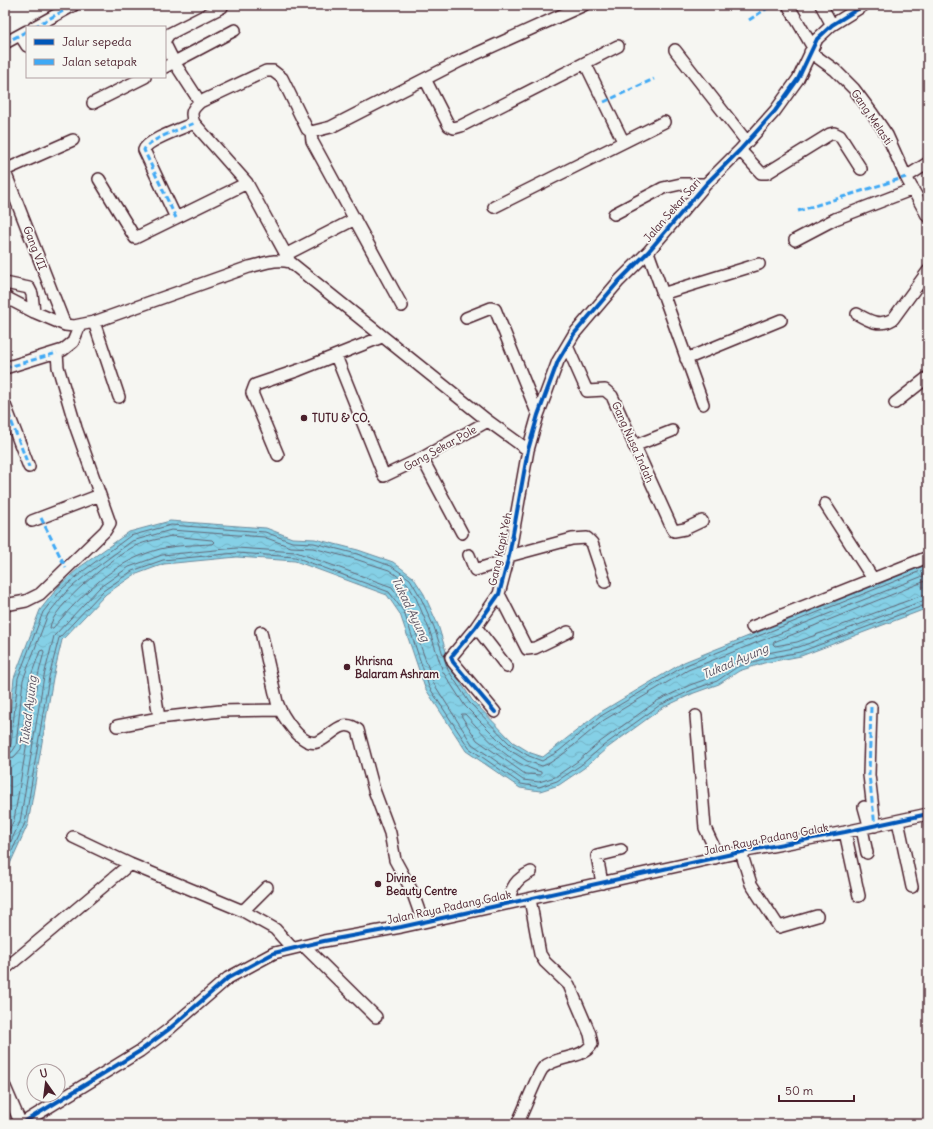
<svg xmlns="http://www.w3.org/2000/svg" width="933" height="1129" viewBox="0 0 933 1129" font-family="Delius,sans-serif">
<defs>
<pattern id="water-waves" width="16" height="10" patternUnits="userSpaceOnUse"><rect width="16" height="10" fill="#85d0e6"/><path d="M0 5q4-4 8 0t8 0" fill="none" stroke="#74b2c5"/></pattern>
</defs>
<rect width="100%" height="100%" fill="#f6f6f2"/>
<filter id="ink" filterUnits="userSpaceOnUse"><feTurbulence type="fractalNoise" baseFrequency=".025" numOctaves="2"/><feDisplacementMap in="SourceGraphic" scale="8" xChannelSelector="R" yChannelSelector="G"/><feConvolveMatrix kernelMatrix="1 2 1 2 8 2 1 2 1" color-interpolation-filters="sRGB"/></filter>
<g filter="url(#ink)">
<path fill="url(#water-waves)" stroke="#6d899b" d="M170,521L266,528L292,538L315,539L358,550L393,562L413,577L424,594L438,625L451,668L472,700L513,742L531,753L543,757L599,713L684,662L928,564V608L801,656L764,663L739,671L719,684L694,693L662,708L606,749L584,768L559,785L540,791L520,788L466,751L425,688L400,614L387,595L295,561L237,557L164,564L134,575L106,594L62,640L53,678L28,824L5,875V762L14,678L40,610L59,586L80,567L129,532Z"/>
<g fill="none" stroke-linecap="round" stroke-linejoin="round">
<path stroke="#626676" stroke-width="1" d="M171,536L212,540L214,542L212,544C195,545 177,545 160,549C112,562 84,593 53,628H50C51,607 116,555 135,546C146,541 160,539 171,536Z
M928,580L774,642L773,644L775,646L797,642L928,593
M462,714H465C487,738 508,763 541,772V775L525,774L477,740L462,717Z
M5,749L9,748L11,744L18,678L43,612L62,589L83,571L130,536L171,525L265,532L292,542L314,543L357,554L391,566L410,579L420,596L434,627L448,670L469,702L511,745L529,756L542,761L559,751L601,716L686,665L928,568
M5,754L12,752L16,746L23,680L48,614L66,592L86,575L132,541L171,530L264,537L291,547L313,548L355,559L389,570L407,583L416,598L429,629L443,672L465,706L508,749L527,761L542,766L548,764L562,755L604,720L688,670L928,574
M5,760L14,757L21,749L29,681L40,651L43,650L44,652L38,676L14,820L5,839
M5,854L20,822L44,676L54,636L100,587L129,567L162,555L237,548L296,552L392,587L408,610L434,684L472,744L523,780L539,782L555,777L578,761L600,742L657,701L690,685L715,676L735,663L762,654L799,647L928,599
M5,866L25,823L49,677L59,638L103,591L132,571L163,560L237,553L295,557L389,592L404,612L429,687L469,748L521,784L539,787L557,781L581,765L603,746L660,705L692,690L717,681L737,667L763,659L800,652L928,604"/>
<g stroke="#4a1f2b" stroke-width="14">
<path id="minor" d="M788,5L812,46
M821,5L832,25
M34,27L74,5
M20,35L27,46
M165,40L169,34L222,7
M5,43L27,31
M165,44L174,62L200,102
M675,50L747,142
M810,52L835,70L854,89L872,113L887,135L906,177L928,217
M585,63L623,141
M165,67L235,30
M425,79L449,126L454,128L461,126L618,46
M93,103L145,77
M311,132L331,127L460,61L584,5
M740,150L761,173H767L830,134L834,133L840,136L861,169
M5,170L73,140
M5,172L65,325
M906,177L928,163
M99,179L135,238L247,183
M494,207L664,122
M614,214L663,188L681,184H706
M176,218L144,150C147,140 183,128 194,123
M795,240L835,219L913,189
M648,252L703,404
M287,254L355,219
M290,262L247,183L194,123C190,113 192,109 200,102L266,71H273L282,78L307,129L311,132L312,141L402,306
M5,283L29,288L32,294L34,312
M662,294L759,264
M5,297L34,312L65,325L74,326L94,322L249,267C263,264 276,258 290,262L488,421L528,450
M857,314C869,321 880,327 893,319L928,271
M466,318L491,308L495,309L538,415
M94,322L119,397
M567,346L587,391L605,390L612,396L672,528L674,531L685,529L702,521
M336,356L384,476L422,458L488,421
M686,359L781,320
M5,368L63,350L73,342L80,325
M895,403L928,377
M5,405L29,467
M634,446L672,431
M278,455L252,393L255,385L299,370L382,337
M422,458L462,533
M825,504L873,579
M32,521L100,495
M469,555L475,570L507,560
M509,556L572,539L587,538L592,543L605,582
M499,594L527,649L535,648L568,632
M5,605L26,601L40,594L105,531L110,523L76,428L58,367L57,353
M476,627L507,667
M752,627L928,557
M261,632L277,702C281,714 301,747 317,742C330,739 341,716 358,730L374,790L390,833L395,860L412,891L423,922
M148,645L159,718L220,711L280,710
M871,707L869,775L875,826
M495,712L453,662L451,657L476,627L499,594L509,556L528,450L538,415L558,361L574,334L619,281L648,252L706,184L740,150L775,111L798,79L817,39L832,25L864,5
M696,716L705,828L713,845L715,858
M117,726L159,718
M864,807L869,825
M898,821L912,887
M862,829L867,853
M845,832L859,896
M73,837L130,864L243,911L275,929L292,948
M741,852L751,884L779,927L817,916
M602,883L597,856L621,850
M509,902C511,887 516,879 531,872
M243,911L267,887
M304,946L376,1017
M5,969L130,864
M5,1087L21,1124
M21,1124L140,1051L168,1030L228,978L274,953L324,941L401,927L741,852L845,832L928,814
M517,1124C523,1113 537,1075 543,1068C557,1055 582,1060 592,1044L590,1034L569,985L545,962L540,954L530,899"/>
</g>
<use href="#minor" stroke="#f6f6f2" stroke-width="11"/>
<path stroke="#3fa9f5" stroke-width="3" stroke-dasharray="6 3" stroke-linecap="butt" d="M749,20L772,5
M34,27L74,5
M5,43L27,31
M604,102L654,79
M798,211L906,177
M176,218L144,150C147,140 183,128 194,123
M5,368L57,353
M5,405L29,467
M41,518L66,568
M871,707L869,775L875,826"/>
<g stroke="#f6f6f2" stroke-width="6">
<path id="cycleway" d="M495,712L453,662L451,657L476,627L499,594L509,556L528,450L538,415L558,361L574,334L619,281L648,252L706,184L740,150L775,111L798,79L817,39L832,25L864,5
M21,1124L140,1051L168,1030L228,978L274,953L324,941L401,927L741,852L845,832L928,814"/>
</g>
<use href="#cycleway" stroke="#0057b8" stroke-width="4"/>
</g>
</g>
<g fill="#4a1f2b" stroke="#f6f6f2" stroke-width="1.5">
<circle cx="304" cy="418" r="4"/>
<circle cx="347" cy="667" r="4"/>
<circle cx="378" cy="884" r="4"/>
</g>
<g text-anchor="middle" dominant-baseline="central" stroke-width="3.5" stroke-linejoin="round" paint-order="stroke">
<g font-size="11" fill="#4a1f2b" stroke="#f6f6f2">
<text transform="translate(872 117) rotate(56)">Gang Melasti</text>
<text transform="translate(672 210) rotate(-49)">Jalan Sekar Sari</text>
<text transform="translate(35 248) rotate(69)">Gang VII</text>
<text transform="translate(633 442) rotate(66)">Gang Nusa Indah</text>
<text transform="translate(440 448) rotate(-29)">Gang Sekar Pole</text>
<text transform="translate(500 549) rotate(-78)">Gang Kapit Yeh</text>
<text transform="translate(766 839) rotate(-11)">Jalan Raya Padang Galak</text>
<text transform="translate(449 907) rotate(-12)">Jalan Raya Padang Galak</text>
</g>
<g font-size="11" font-weight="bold" fill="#4a1f2b" stroke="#f6f6f2" text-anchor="start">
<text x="312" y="418">TUTU &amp; CO.</text>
<text x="355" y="661">Khrisna<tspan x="355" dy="13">Balaram Ashram</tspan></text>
<text x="386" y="878">Divine<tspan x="386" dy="13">Beauty Centre</tspan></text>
</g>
<g font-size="12" font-style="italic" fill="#5c5463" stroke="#f6f6f2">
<text transform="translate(411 609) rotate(64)">Tukad Ayung</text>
<text transform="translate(735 661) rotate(-23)">Tukad Ayung</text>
<text transform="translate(28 711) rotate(-83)">Tukad Ayung</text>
</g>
</g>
<rect width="933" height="1129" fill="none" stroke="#f6f6f2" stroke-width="20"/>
<rect x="10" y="10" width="913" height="1109" fill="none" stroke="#4a1f2b" stroke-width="1.5" filter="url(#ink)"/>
<rect x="26" y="26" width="140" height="52" fill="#f6f6f2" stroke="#b1a0a2"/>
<rect x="34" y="39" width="20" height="6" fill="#0057b8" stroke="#b1a0a2"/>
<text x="62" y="46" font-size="12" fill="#4a1f2b">Jalur sepeda</text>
<rect x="34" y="59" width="20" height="6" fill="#3fa9f5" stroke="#b1a0a2"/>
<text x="62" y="66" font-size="12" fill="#4a1f2b">Jalan setapak</text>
<g transform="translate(46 1083) rotate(346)"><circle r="19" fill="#f6f6f2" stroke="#b1a0a2"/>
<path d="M0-3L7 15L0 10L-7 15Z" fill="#4a1f2b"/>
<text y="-6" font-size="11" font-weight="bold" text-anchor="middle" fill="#4a1f2b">U</text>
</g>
<path d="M779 1095v6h75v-6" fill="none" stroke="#4a1f2b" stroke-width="2"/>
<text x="785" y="1095" font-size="12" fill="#4a1f2b" stroke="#f6f6f2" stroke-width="3" paint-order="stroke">50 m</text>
</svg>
